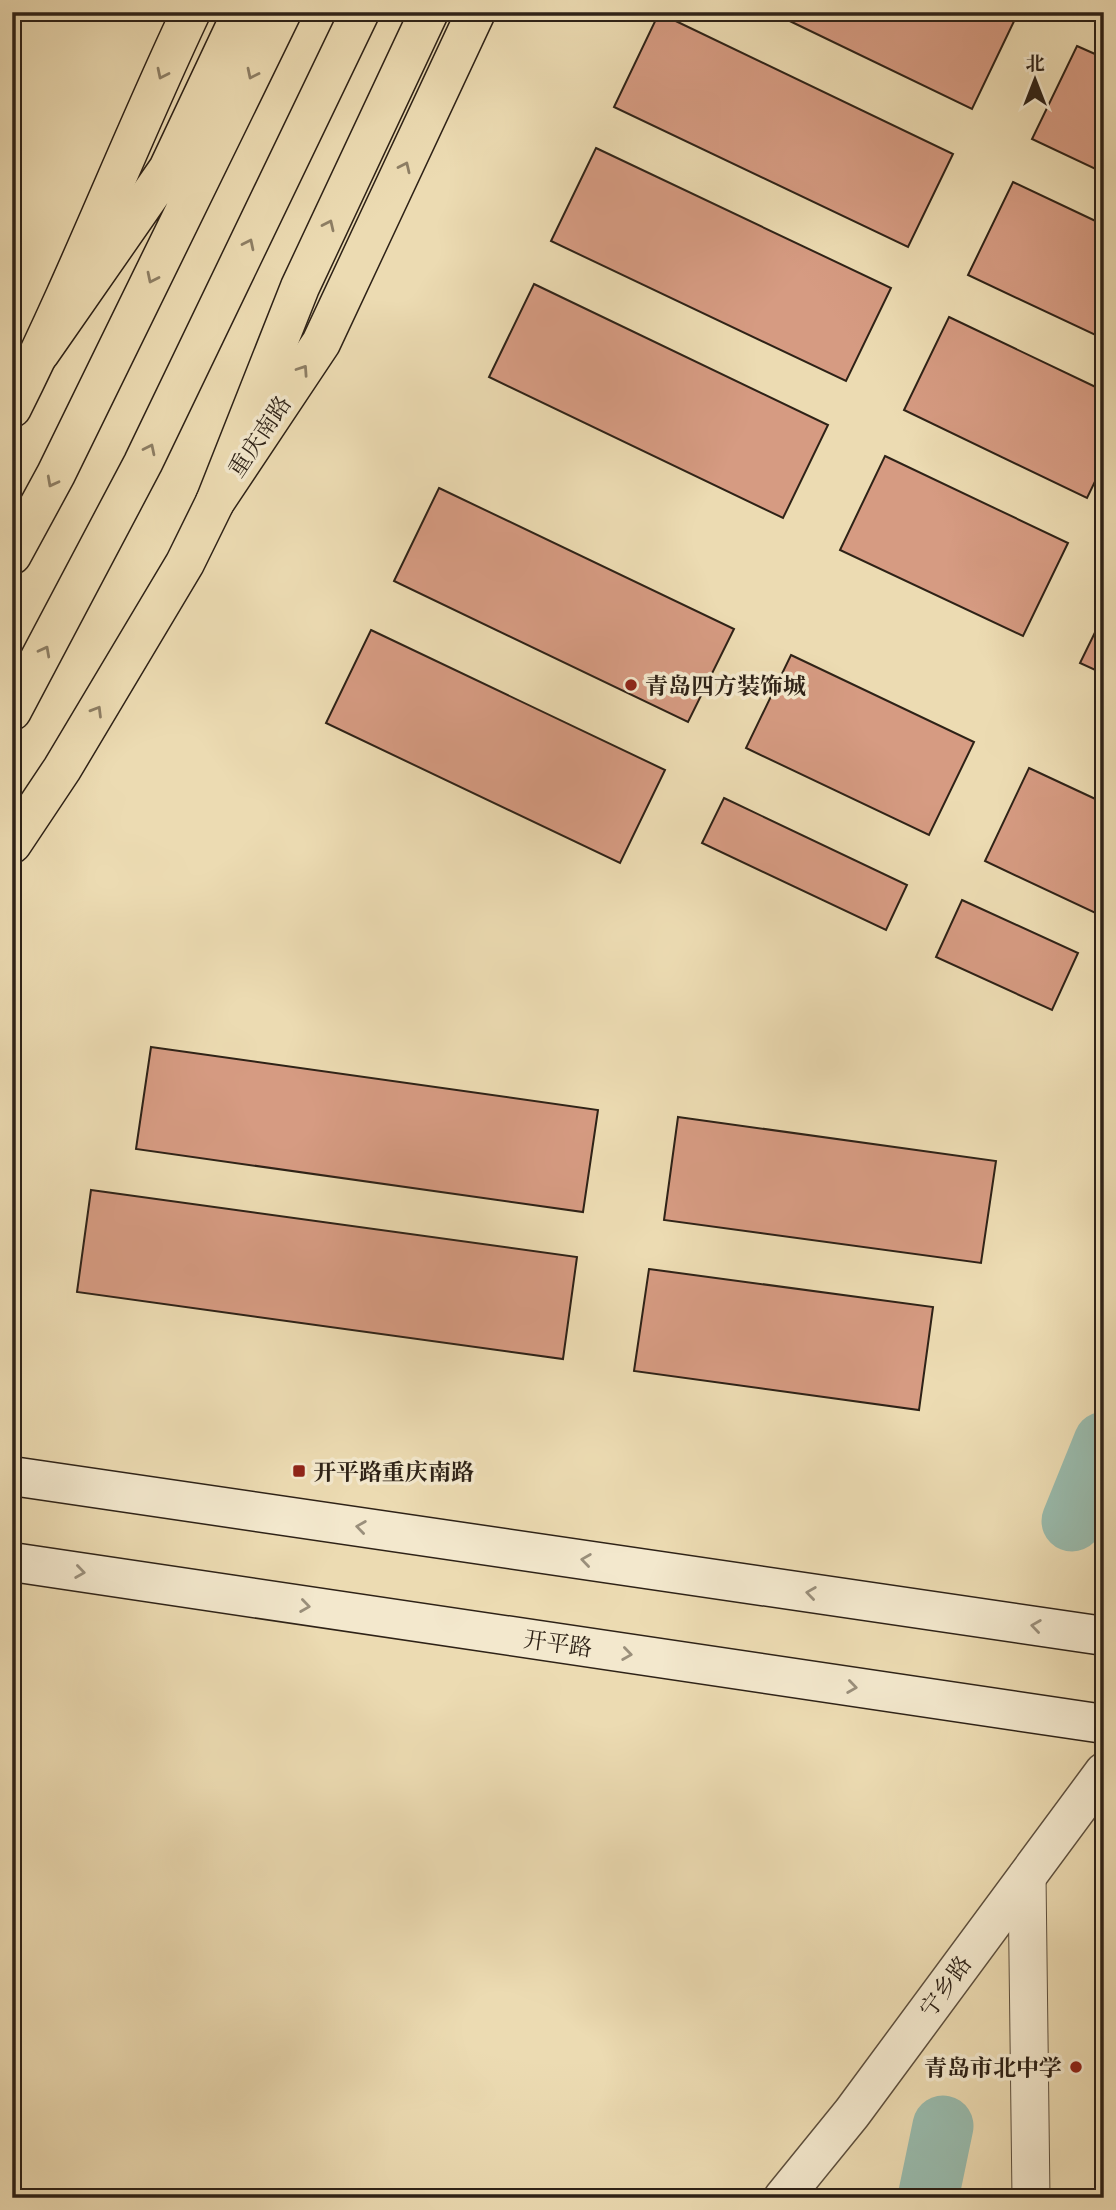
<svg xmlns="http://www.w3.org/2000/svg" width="1116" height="2210" viewBox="0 0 1116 2210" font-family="'Gentium Book Plus','Noto Serif SC',serif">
<rect width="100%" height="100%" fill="#ecdbb2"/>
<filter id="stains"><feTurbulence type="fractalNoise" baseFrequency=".00286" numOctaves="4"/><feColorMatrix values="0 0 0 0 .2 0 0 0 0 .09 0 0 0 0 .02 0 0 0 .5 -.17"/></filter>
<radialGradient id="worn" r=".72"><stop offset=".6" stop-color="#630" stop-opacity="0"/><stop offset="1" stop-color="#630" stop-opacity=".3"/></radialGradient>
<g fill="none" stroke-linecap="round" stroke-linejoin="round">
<path stroke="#99bbad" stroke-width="61" d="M1072,1521L1104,1442
M928,2198L943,2126"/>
</g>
<path fill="#d69b82" stroke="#2e2217" stroke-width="2" d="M771,12H1011L1017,15L972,109Z
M659,13L953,154L908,247L614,107Z
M1077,46L1104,58V173L1032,139Z
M596,148L891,288L846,381L551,241Z
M1013,182L1104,225V339L968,275Z
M534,284L828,425L783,518L489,377Z
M949,317L1104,391V463L1087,498L904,410Z
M885,456L1068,543L1023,636L840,550Z
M439,488L734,629L688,722L394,581Z
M1104,614V674L1080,663Z
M371,630L665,770L620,863L326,723Z
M791,655L974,742L929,835L746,748Z
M1029,768L1104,803V917L985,861Z
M724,798L907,885L886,930L702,843Z
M962,900L1078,953L1052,1010L936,957Z
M151,1047L598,1110L583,1212L136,1149Z
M678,1117L996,1161L981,1263L664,1220Z
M91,1190L577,1257L563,1359L77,1292Z
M649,1269L933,1307L919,1410L634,1371Z"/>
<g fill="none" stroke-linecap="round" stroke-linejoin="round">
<g stroke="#5e503e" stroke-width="39">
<path id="minor" d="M1027,1876L1031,2198"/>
</g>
<g stroke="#5e503e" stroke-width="41">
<path id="tertiary" d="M783,2198L852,2113L1104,1772"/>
</g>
<g stroke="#2e2217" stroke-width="41">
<path id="secondary" d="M12,1476L1104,1636
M12,1562L1104,1724"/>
</g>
<g stroke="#2e2217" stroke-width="41">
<path id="primary" d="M12,408C77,279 129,143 191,12
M12,844L62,769L185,563L215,502L321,343L476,12"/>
</g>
<g stroke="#2e2217" stroke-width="41">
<path id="trunk" d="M40,353L168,169L242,12
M215,502L300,287L429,12
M12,555L56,474L282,12
M12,711L143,463L360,12"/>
</g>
<use href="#minor" stroke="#f3e8cd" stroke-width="37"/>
<use href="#tertiary" stroke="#f3e8cd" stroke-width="38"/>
<use href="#secondary" stroke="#f3e8cd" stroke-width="38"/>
<use href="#primary" stroke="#ecdbb2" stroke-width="38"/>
<use href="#trunk" stroke="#ecdbb2" stroke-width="38"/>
</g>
<defs><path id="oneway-chevron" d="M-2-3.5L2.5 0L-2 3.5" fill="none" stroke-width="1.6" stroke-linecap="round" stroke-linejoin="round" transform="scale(1.75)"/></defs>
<g stroke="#8d7e64">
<use href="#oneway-chevron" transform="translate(162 74) rotate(116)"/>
<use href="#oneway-chevron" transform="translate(252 74) rotate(116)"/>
<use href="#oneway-chevron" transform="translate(405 167) rotate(-65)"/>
<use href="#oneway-chevron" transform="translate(329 225) rotate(-65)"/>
<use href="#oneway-chevron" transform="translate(249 244) rotate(-64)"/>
<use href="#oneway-chevron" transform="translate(152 278) rotate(116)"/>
<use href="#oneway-chevron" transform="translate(303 370) rotate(-56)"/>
<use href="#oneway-chevron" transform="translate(150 449) rotate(-64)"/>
<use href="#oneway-chevron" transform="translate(52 482) rotate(118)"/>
<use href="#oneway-chevron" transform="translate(45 651) rotate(-62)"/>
<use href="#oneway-chevron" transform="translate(97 711) rotate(-59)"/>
</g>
<g stroke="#9a8f7b">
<use href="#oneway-chevron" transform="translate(361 1527) rotate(-172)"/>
<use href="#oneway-chevron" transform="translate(586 1560) rotate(-172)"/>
<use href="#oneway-chevron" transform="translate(80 1572) rotate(8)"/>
<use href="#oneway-chevron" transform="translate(811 1593) rotate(-172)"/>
<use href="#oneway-chevron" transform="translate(305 1606) rotate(8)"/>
<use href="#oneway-chevron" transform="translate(1036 1626) rotate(-172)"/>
<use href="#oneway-chevron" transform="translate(627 1654) rotate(8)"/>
<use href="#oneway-chevron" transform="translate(852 1687) rotate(8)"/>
</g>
<g fill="#8f2418" stroke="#f3e8cd" stroke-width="2.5">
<circle cx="631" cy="685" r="7"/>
<rect x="292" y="1464" width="14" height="14" rx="3.5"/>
<circle cx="1076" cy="2067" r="7"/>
</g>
<g text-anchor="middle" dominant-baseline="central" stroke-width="7" stroke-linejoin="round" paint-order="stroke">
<g font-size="23" fill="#2e2217" stroke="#f3e8cd">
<text transform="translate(259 436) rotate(-56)">重庆南路</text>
<text transform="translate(558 1643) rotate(8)">开平路</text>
<text transform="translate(945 1986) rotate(-54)">宁乡路</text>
</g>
<g font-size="23" font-weight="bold" fill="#2e2217" stroke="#f3e8cd" text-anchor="start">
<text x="645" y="685">青岛四方装饰城</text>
<text x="313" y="1471">开平路重庆南路</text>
<text x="1062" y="2067" text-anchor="end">青岛市北中学</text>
</g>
</g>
<rect width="1116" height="2210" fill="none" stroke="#ecdbb2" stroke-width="42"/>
<rect x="14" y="14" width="1088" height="2182" fill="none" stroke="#2e2217" stroke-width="3.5"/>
<rect x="21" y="21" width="1074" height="2168" fill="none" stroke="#2e2217" stroke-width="2"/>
<g transform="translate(1035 80)" stroke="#f3e8cd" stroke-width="5" paint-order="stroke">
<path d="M0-5L12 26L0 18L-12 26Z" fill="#2e2217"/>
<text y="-10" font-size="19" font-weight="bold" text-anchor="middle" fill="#2e2217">北</text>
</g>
<rect width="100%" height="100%" filter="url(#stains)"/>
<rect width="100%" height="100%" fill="url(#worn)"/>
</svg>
